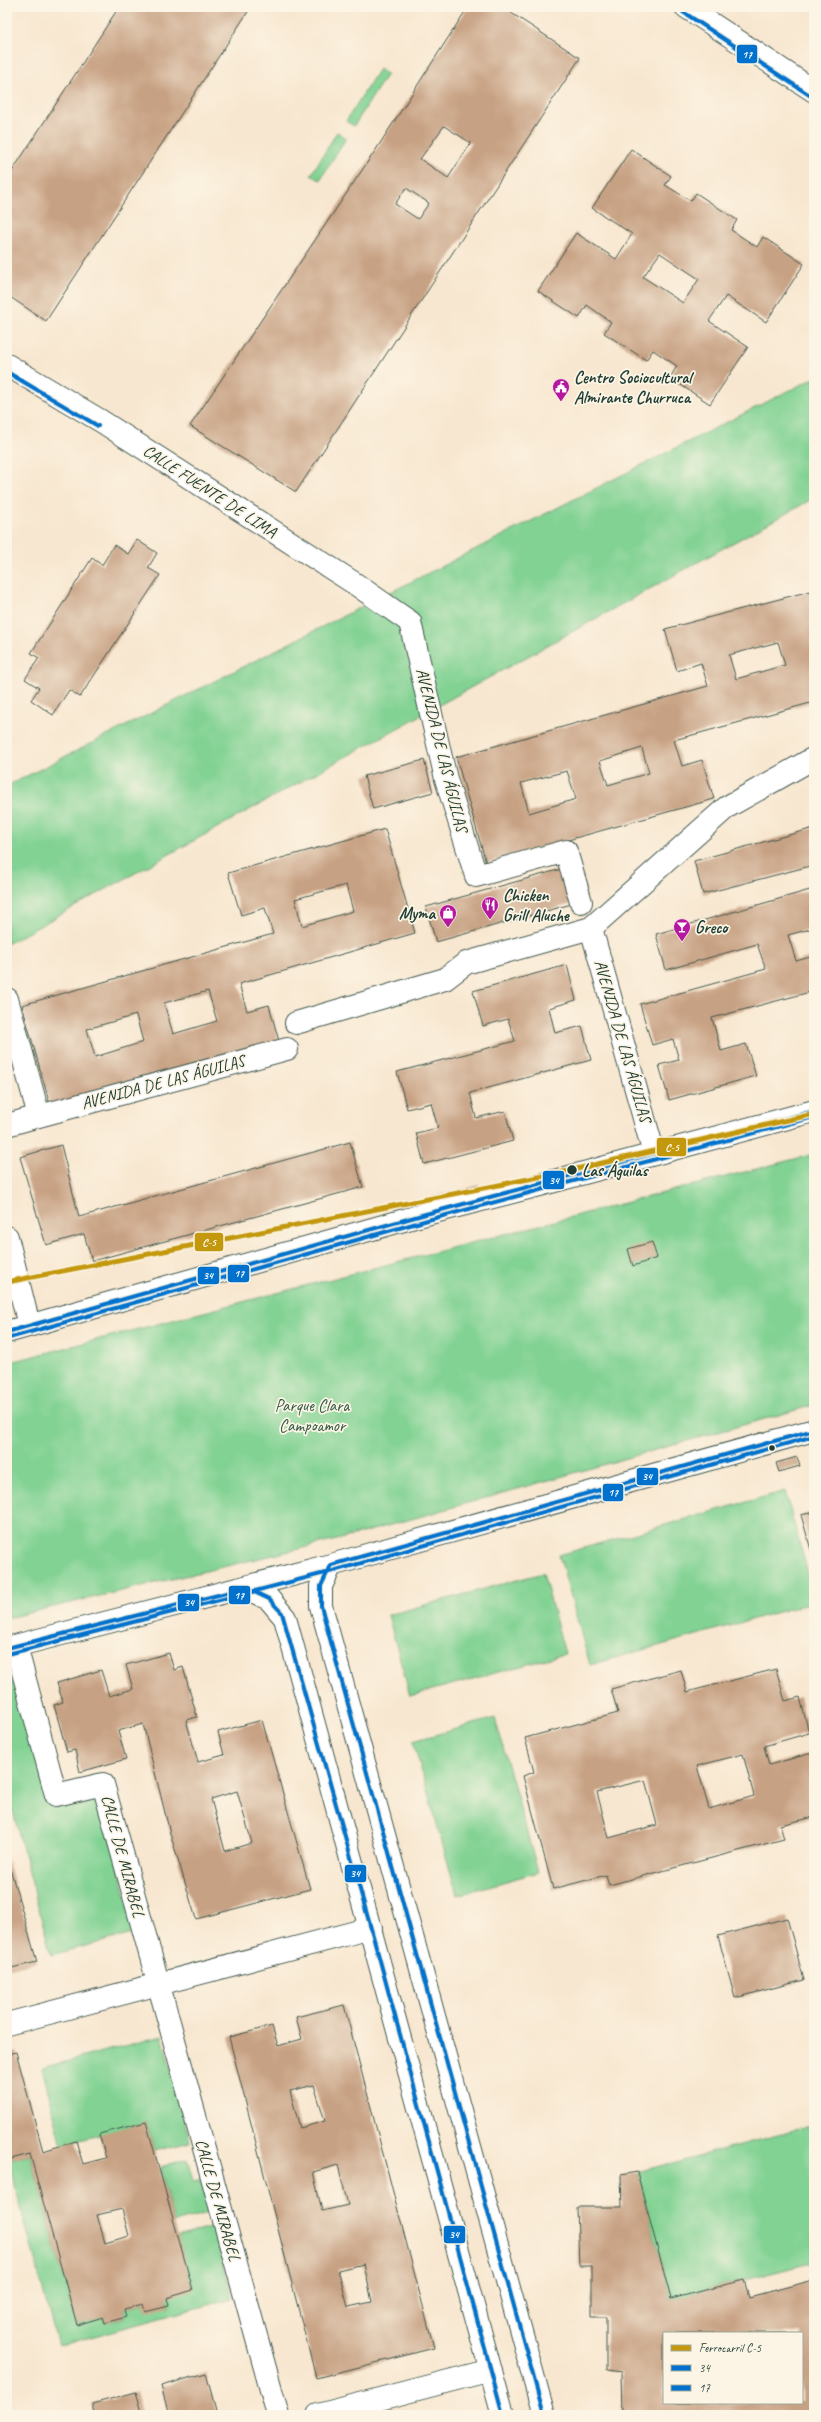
<svg xmlns="http://www.w3.org/2000/svg" width="821" height="2422" viewBox="0 0 821 2422" font-family="Caveat,sans-serif">
<rect width="100%" height="100%" fill="#fcf5e5"/>
<filter id="ink" filterUnits="userSpaceOnUse"><feTurbulence type="fractalNoise" baseFrequency=".025" numOctaves="2"/><feDisplacementMap in="SourceGraphic" scale="8" xChannelSelector="R" yChannelSelector="G"/><feConvolveMatrix kernelMatrix="1 2 1 2 8 2 1 2 1" color-interpolation-filters="sRGB"/></filter>
<filter id="wash" filterUnits="userSpaceOnUse"><feTurbulence type="fractalNoise" baseFrequency=".012" numOctaves="4" result="noise"/><feDisplacementMap in="SourceGraphic" scale="16" xChannelSelector="R" yChannelSelector="G"/><feGaussianBlur stdDeviation="0.9" result="paint"/><feColorMatrix in="noise" values="0 0 0 0 0 0 0 0 0 0 0 0 0 0 0 0 0 1.4 0 .05"/><feComposite in="paint" operator="in"/></filter>
<g filter="url(#wash)">
<rect width="100%" height="100%" fill="#f8e7d0"/>
<path fill="#81d293" stroke="#508864" d="M379,69L387,74L354,126L346,121Z
M337,132L346,138L320,180L311,175Z
M814,378V498L7,944V786Z
M814,1154V1405L341,1539L7,1618V1363Z
M785,1491L814,1595V1602L590,1665L559,1555Z
M543,1573L565,1654L410,1696L388,1615Z
M20,1681L53,1804L99,1792L136,1933L51,1955L7,1789V1684Z
M495,1718L538,1872L457,1895L413,1741Z
M162,2036L190,2142L154,2151L146,2122L62,2145L42,2068Z
M812,2126L814,2133V2262L671,2299L637,2172Z
M30,2154L77,2325L103,2317L105,2323L126,2317L124,2309L143,2304L169,2306L167,2298L177,2237L213,2227L233,2298L58,2346L8,2160Z
M188,2159L194,2181L201,2179L211,2213L174,2223L160,2167Z"/>
<g id="blocks">
<path fill="#c7a183" fill-rule="evenodd" d="M119,7H251L46,321L7,295V179Z
M468,7H502L580,58L296,492L190,426L377,148ZM444,126L471,143L448,178L420,159ZM406,188L429,203L418,219L395,204Z
M631,149L671,176L665,185L691,201L696,193L737,220L731,230L757,247L763,237L804,264L766,322L726,296L709,321L748,347L710,404L670,378L677,366L653,350L646,360L604,333L611,322L587,305L579,318L538,291L576,233L616,259L632,234L592,208ZM660,253L699,279L683,303L643,277Z
M137,540L157,553L148,568L160,575L80,697L69,690L53,715L31,700L39,688L25,679L39,658L31,653L92,558L102,565L114,545L128,554Z
M814,590V702L674,740L682,766L702,760L714,799L486,863L456,757L708,686L701,663L677,671L665,629ZM778,642L785,665L736,679L729,655ZM642,748L649,773L608,785L600,761ZM567,771L576,799L529,813L521,783Z
M424,760L433,792L373,809L364,776Z
M814,828V865L703,894L694,861Z
M385,829L415,933L239,984L247,1011L269,1005L280,1045L51,1108L22,1005L273,934L265,908L241,915L228,873ZM346,885L353,911L302,926L295,899ZM208,991L217,1021L173,1034L164,1003ZM136,1015L143,1042L95,1057L87,1029Z
M565,868L575,903L436,942L426,907Z
M810,890L814,905V928L788,935L796,961L814,956V991L712,1018L721,1051L746,1044L756,1076L669,1100L659,1065L679,1060L673,1039L652,1045L640,1004L766,969L757,944L666,970L656,934Z
M567,965L576,1000L549,1008L555,1033L582,1026L591,1060L470,1093L476,1118L505,1111L513,1141L424,1164L416,1133L438,1128L431,1103L407,1109L397,1072L515,1041L508,1019L483,1026L473,991Z
M350,1142L363,1187L92,1261L84,1234L46,1245L20,1157L61,1145L79,1217Z
M479,1185L481,1194L460,1199L458,1191Z
M451,1192L453,1201L432,1207L430,1198Z
M652,1242L657,1258L633,1266L628,1249Z
M797,1457L800,1466L779,1472L776,1463Z
M814,1512V1560L801,1515Z
M169,1653L174,1670L183,1667L197,1717L186,1720L198,1762L224,1755L218,1732L262,1720L310,1889L196,1919L170,1833L143,1724L118,1731L126,1759L80,1772L75,1750L67,1752L54,1705L63,1702L57,1683L101,1670L109,1696L133,1689L126,1665ZM237,1791L252,1843L225,1851L211,1799Z
M776,1669L785,1701L800,1697L809,1733L764,1746L769,1765L812,1753L814,1760V1817L780,1825L784,1839L609,1885L606,1875L553,1889L523,1776L534,1772L525,1738L618,1713L611,1689L681,1670L687,1692ZM743,1754L754,1796L709,1809L697,1766ZM645,1780L657,1825L609,1838L597,1792Z
M7,1858L37,1962L7,1969Z
M787,1918L804,1980L735,1998L718,1936Z
M344,2005L434,2348L316,2378L229,2037L272,2026L278,2046L302,2039L296,2017ZM314,2085L325,2121L300,2128L290,2091ZM338,2165L348,2205L322,2211L313,2172ZM364,2264L372,2302L348,2307L338,2270Z
M16,2052L43,2151L76,2141L83,2164L106,2158L99,2134L146,2122L193,2290L167,2298L169,2306L145,2312L143,2304L124,2309L126,2317L105,2323L103,2317L77,2325L30,2154L7,2160V2054ZM122,2209L129,2236L105,2243L97,2215Z
M637,2172L671,2299L744,2280L749,2297L814,2280V2415H622L621,2372L606,2370V2317H592V2266H579L577,2207H622L621,2175ZM664,2333H802V2403H664Z
M206,2373L217,2415H169L161,2386Z
M136,2392L143,2415H94L92,2404Z"/>
</g>
</g>
<g filter="url(#ink)">
<use href="#blocks" fill-opacity="0" stroke="#40564b" stroke-width="1"/>
<g fill="none" stroke-linecap="round" stroke-linejoin="round">
<g stroke="#40564b" stroke-width="24">
<path id="pedestrian" d="M410,622L446,779L476,876L566,851L581,902
M7,999L39,1116L287,1049
M7,1125L39,1116
M16,1646L56,1795L103,1784L278,2415"/>
</g>
<g stroke="#40564b" stroke-width="24">
<path id="minor" d="M686,7L814,91
M7,365L101,421L354,583L410,622
M591,928L654,1154
M296,1023L445,979L466,963L591,928L727,807L814,758
M7,1237L29,1325
M7,1332L422,1215L532,1187L814,1111
M331,1565L321,1586V1606L544,2415
M246,1588L269,1599L285,1618L503,2415
M7,1648L331,1565L814,1430
M7,2024L371,1928
M318,2415L491,2370"/>
</g>
<use href="#pedestrian" stroke="#fff" stroke-width="22"/>
<use href="#minor" stroke="#fff" stroke-width="22"/>
<g stroke="#fcf5e5" stroke-width="7">
<path id="bus-1" d="M7,1332L422,1215L814,1111
M7,1648L246,1588L269,1599L282,1613L379,1957L503,2415
M544,2415L321,1606V1586L331,1565L814,1430"/>
</g>
<g stroke="#fcf5e5" stroke-width="7">
<path id="bus-2" d="M683,12L811,96
M7,372L98,426
M9,1338L424,1221L814,1117
M8,1654L333,1571L814,1436"/>
</g>
<use href="#bus-1" stroke="#0072ce" stroke-width="4"/>
<use href="#bus-2" stroke="#0072ce" stroke-width="4"/>
<g stroke="#fcf5e5" stroke-width="8">
<path id="rail-1" d="M7,1282L559,1173L814,1114"/>
</g>
<use href="#rail-1" stroke="#c3980d" stroke-width="5"/>
</g>
</g>
<defs>
<g id="civic-pin" transform="scale(0.9)"><path d="M0 17L-7.5 6A9.5 9.5 0 1 1 7.5 6Z" fill="#b5179e" stroke="#fcf5e5"/><path d="M-.6-6.5H3V-4.5H.6V-3L4-1V1h2V6H-6V1h2V-1L-.6-3ZM-1.2 2.5V6h2.4V2.5Z" fill="#fff"/></g>
<g id="restaurant-pin" transform="scale(0.9)"><path d="M0 17L-7.5 6A9.5 9.5 0 1 1 7.5 6Z" fill="#b5179e" stroke="#fcf5e5"/><path d="M-5-6h1v4h1v-4h1v4h1v-4h1v5L-1.5 .5V6h-2V.5L-5-1ZM5-6V6H3V1.5H1.5Q1.5-4 5-6Z" fill="#fff"/></g>
<g id="shop-pin" transform="scale(0.9)"><path d="M0 17L-7.5 6A9.5 9.5 0 1 1 7.5 6Z" fill="#b5179e" stroke="#fcf5e5"/><path d="M-5-2.5h2.3a2.7 3.5 0 0 1 5.4 0H5L5.5 6h-11ZM-1.5-2.5h3a1.5 2.3 0 0 0-3 0Z" fill="#fff"/></g>
<g id="bar-pin" transform="scale(0.9)"><path d="M0 17L-7.5 6A9.5 9.5 0 1 1 7.5 6Z" fill="#b5179e" stroke="#fcf5e5"/><path d="M-6-5H6L.8 .8V4.5H3.5V6h-7V4.5H-.8V.8Z" fill="#fff"/></g>
</defs>
<g fill-rule="evenodd">
<use href="#civic-pin" x="561" y="387"/>
<use href="#restaurant-pin" x="490" y="905"/>
<use href="#shop-pin" x="448" y="913"/>
<use href="#bar-pin" x="682" y="927"/>
</g>
<g fill="#1f3d34" stroke="#fcf5e5" stroke-width="1.5">
<circle cx="572" cy="1170" r="5.5"/>
<circle cx="772" cy="1448" r="3.5"/>
</g>
<g text-anchor="middle" dominant-baseline="central" stroke-width="3.5" stroke-linejoin="round" paint-order="stroke">
<g font-size="17" font-weight="bold" fill="#1f3d34" stroke="#fcf5e5" text-anchor="start">
<text x="574" y="377">Centro Sociocultural<tspan x="574" dy="20">Almirante Churruca</tspan></text>
<text x="503" y="895">Chicken<tspan x="503" dy="20">Grill Aluche</tspan></text>
<text x="435" y="913" text-anchor="end">Myma</text>
<text x="695" y="927">Greco</text>
</g>
<g font-size="17" fill="#1f3d34" stroke="#fcf5e5">
<text transform="translate(210 491) rotate(33)">CALLE FUENTE DE LIMA</text>
<text transform="translate(442 750) rotate(76)">AVENIDA DE LAS ÁGUILAS</text>
<text transform="translate(623 1041) rotate(74)">AVENIDA DE LAS ÁGUILAS</text>
<text transform="translate(163 1082) rotate(-15)">AVENIDA DE LAS ÁGUILAS</text>
<text transform="translate(123 1856) rotate(75)">CALLE DE MIRABEL</text>
<text transform="translate(218 2200) rotate(74)">CALLE DE MIRABEL</text>
</g>
<g font-size="17" font-weight="bold" fill="#1f3d34" stroke="#fcf5e5" text-anchor="start">
<text x="582" y="1170">Las Águilas</text>
</g>
<g font-size="17" fill="#335b47" stroke="#fcf5e5">
<text x="312" y="1405">Parque Clara<tspan x="312" dy="20">Campoamor</tspan></text>
</g>
</g>
<g stroke="#fcf5e5" stroke-width="1.5">
<rect x="736" y="44" width="22" height="20" rx="4" fill="#0072ce"/>
<rect x="656" y="1137" width="31" height="20" rx="4" fill="#c3980d"/>
<rect x="542" y="1170" width="23" height="20" rx="4" fill="#0072ce"/>
<rect x="194" y="1232" width="30" height="20" rx="4" fill="#c3980d"/>
<rect x="227" y="1264" width="23" height="19" rx="4" fill="#0072ce"/>
<rect x="197" y="1266" width="23" height="19" rx="4" fill="#0072ce"/>
<rect x="636" y="1467" width="23" height="19" rx="4" fill="#0072ce"/>
<rect x="602" y="1483" width="22" height="19" rx="4" fill="#0072ce"/>
<rect x="228" y="1585" width="23" height="20" rx="4" fill="#0072ce"/>
<rect x="177" y="1593" width="23" height="19" rx="4" fill="#0072ce"/>
<rect x="344" y="1864" width="23" height="19" rx="4" fill="#0072ce"/>
<rect x="443" y="2225" width="23" height="19" rx="4" fill="#0072ce"/>
</g>
<g font-size="11" text-anchor="middle" font-weight="bold" fill="#fff">
<text x="747" y="58">17</text>
<text x="672" y="1151">C-5</text>
<text x="554" y="1184">34</text>
<text x="209" y="1246">C-5</text>
<text x="239" y="1277">17</text>
<text x="208" y="1279">34</text>
<text x="647" y="1480">34</text>
<text x="613" y="1496">17</text>
<text x="239" y="1599">17</text>
<text x="189" y="1606">34</text>
<text x="355" y="1877">34</text>
<text x="454" y="2238">34</text>
</g>
<rect width="821" height="2422" fill="none" stroke="#fcf5e5" stroke-width="24"/>
<rect x="663" y="2332" width="140" height="72" fill="#fcf5e5" stroke="#a4ab9e"/>
<rect x="671" y="2345" width="20" height="6" fill="#c3980d" stroke="#a4ab9e"/>
<text x="699" y="2352" font-size="12" fill="#1f3d34">Ferrocarril C-5</text>
<rect x="671" y="2365" width="20" height="6" fill="#0072ce" stroke="#a4ab9e"/>
<text x="699" y="2372" font-size="12" fill="#1f3d34">34</text>
<rect x="671" y="2385" width="20" height="6" fill="#0072ce" stroke="#a4ab9e"/>
<text x="699" y="2392" font-size="12" fill="#1f3d34">17</text>
</svg>
